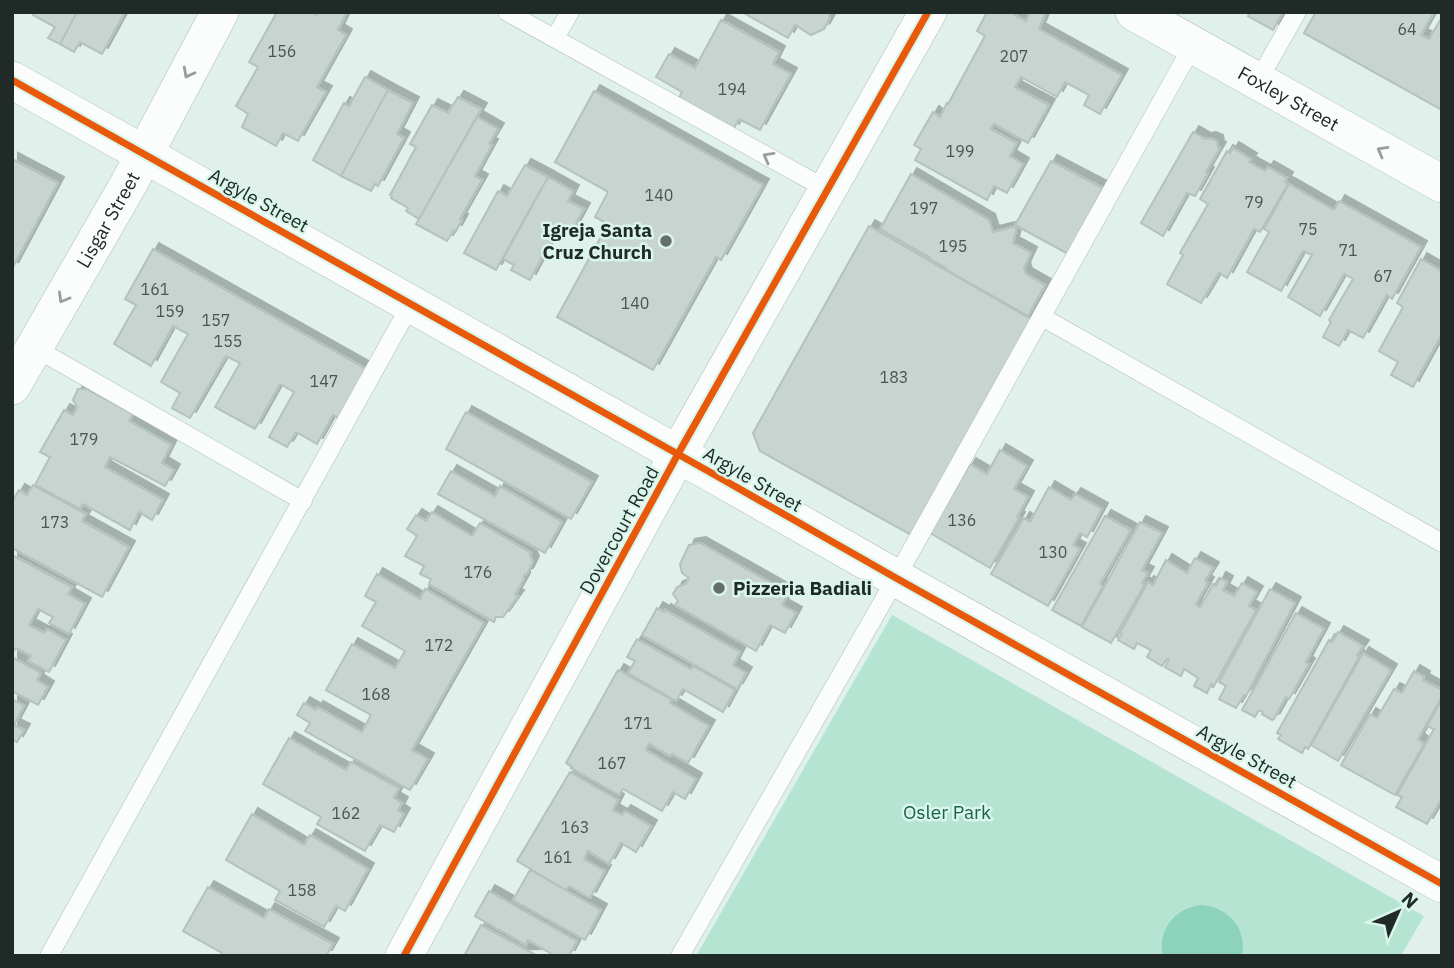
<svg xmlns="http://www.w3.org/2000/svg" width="1454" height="968" viewBox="0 0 1454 968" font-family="'IBM Plex Sans',sans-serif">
<defs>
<filter id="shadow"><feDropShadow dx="6" dy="-6" stdDeviation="0" flood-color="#0004"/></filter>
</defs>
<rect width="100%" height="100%" fill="#e0f0ea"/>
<path fill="#b6e4d3" d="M892,615L1424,916L1401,956H696Z"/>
<path fill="#8dd2bb" d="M1201,905C1228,907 1247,928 1242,956H1163C1157,930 1175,908 1201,905Z"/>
<path fill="#c8d4d0" stroke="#b4c1bc" stroke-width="2" filter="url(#shadow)" d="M34,12H77L60,44L48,38L55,27L33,15Z
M77,12H125L102,54L80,42L74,52L60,44Z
M277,12H313L317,15L318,12H347L338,30L346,35L317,87L326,92L298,141L283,133L276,146L242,127L248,114L236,106L258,67L249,62Z
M742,12H828L830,18L824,29L811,35L795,25L788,38Z
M987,12H1010L1026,21L1030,12H1046L1039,29L1122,75L1100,114L1084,105L1089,95L1065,82L1057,97L1021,77L1015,87L1049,105L1028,143L994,124L991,129L1017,143L1010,156L1023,164L1007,193L994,186L987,200L915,160L921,149L914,145L933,112L940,117L947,103L948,104L985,36L977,31Z
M1250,12H1283L1273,30L1248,16Z
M1316,12H1434L1421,35L1429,39L1442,17V110L1304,33Z
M721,20L779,52L773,64L791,74L760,130L739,119L733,130L678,100L682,92L656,77L669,54L695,68Z
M365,77L388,90L341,176L313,160L344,103L349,106Z
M388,90L413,103L397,134L404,138L378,186L375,184L371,191L341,176Z
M594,91L763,185L721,260L716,257L653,370L557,317L608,224L595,217L608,192L555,162Z
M458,97L481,109L419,219L406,211L408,208L391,198L392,196L390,195L416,147L410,144L432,105L448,113Z
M477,117L498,129L489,144L492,145L475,176L482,180L460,219L462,220L456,231L454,230L447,241L416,224Z
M1193,132L1205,139L1210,138L1217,141L1218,147L1220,148L1206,172L1208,173L1195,196L1187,193L1163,236L1141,223Z
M1233,148L1251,159L1249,162L1265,171L1268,167L1287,178L1285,182L1288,184L1260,232L1254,229L1227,278L1219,273L1201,303L1167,284L1183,255L1180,253L1208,204L1200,199L1227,151L1230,153Z
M12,159L58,183L12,269Z
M1051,161L1103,188L1068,254L1015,225Z
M525,165L548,177L496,270L464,253L498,191L507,196Z
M911,174L989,220L993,232L1017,226L1013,243L1031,253L1024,268L1026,274L1045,285L1028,316L945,269L946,268L928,258L929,257L880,229Z
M548,177L573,191L568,201L584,209L571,233L559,226L530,280L511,270L514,265L503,259Z
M1289,184L1334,210L1339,201L1421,247L1392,299L1387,295L1363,338L1348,330L1339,346L1323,337L1331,322L1329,320L1353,279L1344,274L1320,316L1288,297L1312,255L1303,251L1281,291L1247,272L1269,232L1264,229Z
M869,226L1036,322L913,536L760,451L753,433Z
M153,249L366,369L339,418L333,415L317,444L296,432L287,447L269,437L294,392L280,384L255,429L215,407L240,363L226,356L190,418L172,408L180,393L161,382L188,334L173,326L151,366L114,344L136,305L125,299Z
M1421,259L1442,271V334L1413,387L1391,375L1398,362L1379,351L1403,307L1397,303Z
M78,389H87L133,414L129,421L171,445L162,463L174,470L165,486L110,457L105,467L163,500L152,520L139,512L130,530L83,504L80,509L35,485L50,457L40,452L64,410L73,415L77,407L73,400Z
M466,412L592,482L571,519L446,449Z
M1000,450L1027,466L1014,489L1028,497L1017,517L1019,518L990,568L930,533L970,464L987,474Z
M451,471L495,496L500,486L562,522L545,553L438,494Z
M33,485L86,514L82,521L129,547L102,597L12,548V502L19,490L27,495Z
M1049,487L1071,500L1075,494L1102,509L1087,537L1080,533L1073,545L1080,549L1048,606L991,574L1024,518L1030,522Z
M432,512L472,536L480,523L531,553L530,555L533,562L527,574L524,575V579L515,595L518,596L503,617H496L494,622L429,584L431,579L420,574L424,566L405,556L417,536L407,529L416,515L426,521Z
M1105,516L1131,530L1100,584L1103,586L1081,626L1052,610Z
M1140,522L1162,533L1142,570L1148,573L1142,583L1145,584L1111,643L1082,627Z
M700,543L789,593L782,605L796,613L785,633L770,625L756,651L675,605L678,601L673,594L677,587L686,584L689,578L682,573L680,564L689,545Z
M12,555L72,587L68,594L85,604L69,634L49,623L53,617L38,609L29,625L44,633L47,629L66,640L49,672L28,661L31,656L16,648L12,654Z
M1195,558L1213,568L1205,581L1208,583L1196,604L1200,607L1213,584L1216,586L1220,578L1227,582L1223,590L1234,596L1242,583L1257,592L1249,606L1256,610L1214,686L1211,684L1207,693L1194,686L1198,678L1184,669L1181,676L1165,667L1169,660L1167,659L1162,666L1147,657L1151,650L1137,643L1134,649L1118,640L1122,634L1120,633L1148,582L1153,585L1166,560L1187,573Z
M377,574L420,599L425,589L484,623L412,750L428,759L410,790L305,731L310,723L297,715L304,703L316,710L317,707L362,732L371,715L326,690L352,644L395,668L405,651L362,626L376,602L365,596Z
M1270,589L1295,603L1246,696L1244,695L1236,708L1219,699L1226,686L1219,682Z
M657,608L664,612L665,610L740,652L733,665L746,673L737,689L642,635Z
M1296,613L1324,629L1306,662L1309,664L1289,699L1286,697L1274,719L1272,720L1262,714L1263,712L1259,710L1255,717L1242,710Z
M1338,632L1363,646L1357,655L1359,657L1308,749L1305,747L1302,753L1278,739L1281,735L1277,733L1329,640L1332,642Z
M637,639L691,669L693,666L735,690L723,712L683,689L676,701L628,673L635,661L627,657Z
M1363,653L1391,670L1338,761L1311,745Z
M12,657L41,673L37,680L48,687L38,705L12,691Z
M618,670L672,700L670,703L709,726L688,763L672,754L670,756L649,744L646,750L696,779L685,799L673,792L662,811L623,789L619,795L571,768L572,767L566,763Z
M1414,671L1424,677L1423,680L1442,690V697L1418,739L1424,744L1395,795L1341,765L1370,714L1377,718L1394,689L1402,693Z
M12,699L24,706L14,725L24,730L17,742L12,739Z
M1441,701L1442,798L1427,824L1396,807L1402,797L1397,795L1434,729L1427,726Z
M289,738L346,770L351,762L399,788L394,798L402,803L398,810L404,814L394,832L380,825L365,851L317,824L321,817L263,784Z
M570,772L618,800L613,810L622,815L625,811L651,826L636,852L621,843L609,864L588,851L584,859L605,871L590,898L569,886L566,890L517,861Z
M252,814L304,845L310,835L368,869L345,911L336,906L324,927L275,900L280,891L226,860Z
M530,870L601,910L585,940L513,900Z
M208,887L264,918L269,909L333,944L326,956H221L222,953L183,931Z
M489,891L577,941L569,956H555L528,940L526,945L475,916Z
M481,925L536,955L464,956Z"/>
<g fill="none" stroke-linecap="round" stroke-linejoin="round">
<g stroke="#aebbb6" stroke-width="19">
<path id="service" d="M507,12L828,190
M555,38L570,12
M1258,81L1297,12
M1042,317L1442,543
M35,348L303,501
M49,956L411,304
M680,956L882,603L1193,45"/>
</g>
<g stroke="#aebbb6" stroke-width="38">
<g id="minor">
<path id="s1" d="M1134,12L1442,184"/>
<path d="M12,80L708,471L896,578L1442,884"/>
<path id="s2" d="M12,386L128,185L220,12"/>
<path d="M404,956L678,454L928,12"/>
</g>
</g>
<use href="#service" stroke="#fafdfc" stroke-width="18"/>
<use href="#minor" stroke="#fafdfc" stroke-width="37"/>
<g stroke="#daf6eb" stroke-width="11">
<path id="cycleway" d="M12,80L708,471L896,578L1442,884
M404,956L678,454L928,12"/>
</g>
<use href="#cycleway" stroke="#e8590c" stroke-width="7"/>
</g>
<defs><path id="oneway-chevron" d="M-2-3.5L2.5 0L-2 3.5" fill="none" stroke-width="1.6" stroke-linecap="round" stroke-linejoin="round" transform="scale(1.75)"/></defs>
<g stroke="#989e9c">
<use href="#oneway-chevron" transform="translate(188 73) rotate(118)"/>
<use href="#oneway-chevron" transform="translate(1382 151) rotate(-151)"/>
<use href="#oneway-chevron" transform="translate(768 157) rotate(-151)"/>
<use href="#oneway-chevron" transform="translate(63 298) rotate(120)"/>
</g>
<g fill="#636f6b" stroke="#daf6eb" stroke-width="2.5">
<circle cx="666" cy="241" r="7"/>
<circle cx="719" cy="588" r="7"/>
</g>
<g text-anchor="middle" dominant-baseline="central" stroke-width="5" stroke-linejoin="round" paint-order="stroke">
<g font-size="16" fill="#4a5450">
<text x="1407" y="29">64</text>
<text x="282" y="51">156</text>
<text x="1014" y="56">207</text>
<text x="732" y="89">194</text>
<text x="960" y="151">199</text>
<text x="659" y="195">140</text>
<text x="1254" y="202">79</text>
<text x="924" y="208">197</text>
<text x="1308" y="229">75</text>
<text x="953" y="246">195</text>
<text x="1348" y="250">71</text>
<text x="1383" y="276">67</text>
<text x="155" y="289">161</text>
<text x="635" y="303">140</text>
<text x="170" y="311">159</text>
<text x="216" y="320">157</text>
<text x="228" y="341">155</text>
<text x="894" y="377">183</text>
<text x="324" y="381">147</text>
<text x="84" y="439">179</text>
<text x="962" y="520">136</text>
<text x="55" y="522">173</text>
<text x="1053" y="552">130</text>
<text x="478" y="572">176</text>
<text x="439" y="645">172</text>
<text x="376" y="694">168</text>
<text x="638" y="723">171</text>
<text x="612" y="763">167</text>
<text x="346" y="813">162</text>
<text x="575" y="827">163</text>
<text x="558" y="857">161</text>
<text x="302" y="890">158</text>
</g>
<g font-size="19" fill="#202a26" stroke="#daf6eb">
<text stroke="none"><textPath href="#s1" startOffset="177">Foxley Street</textPath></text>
<text transform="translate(259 200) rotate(29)">Argyle Street</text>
<text stroke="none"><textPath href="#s2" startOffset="192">Lisgar Street</textPath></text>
<text transform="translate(753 479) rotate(30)">Argyle Street</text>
<text transform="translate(619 530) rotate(-61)">Dovercourt Road</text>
<text transform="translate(1247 756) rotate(29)">Argyle Street</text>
</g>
<g font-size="19" font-weight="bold" fill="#202a26" stroke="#daf6eb" text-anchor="end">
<text x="652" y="230">Igreja Santa<tspan x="652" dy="22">Cruz Church</tspan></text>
<text x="733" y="588" text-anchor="start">Pizzeria Badiali</text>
</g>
<g font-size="19" fill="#1a624e" stroke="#daf6eb">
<text x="947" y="812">Osler Park</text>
</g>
</g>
<rect width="1454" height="968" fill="none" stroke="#202a26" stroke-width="28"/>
<g transform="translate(1398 912) rotate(45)" stroke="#daf6eb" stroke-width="5" paint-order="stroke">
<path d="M0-5L12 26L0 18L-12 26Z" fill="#202a26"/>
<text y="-10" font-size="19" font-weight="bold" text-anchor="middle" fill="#202a26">N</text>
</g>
</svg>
